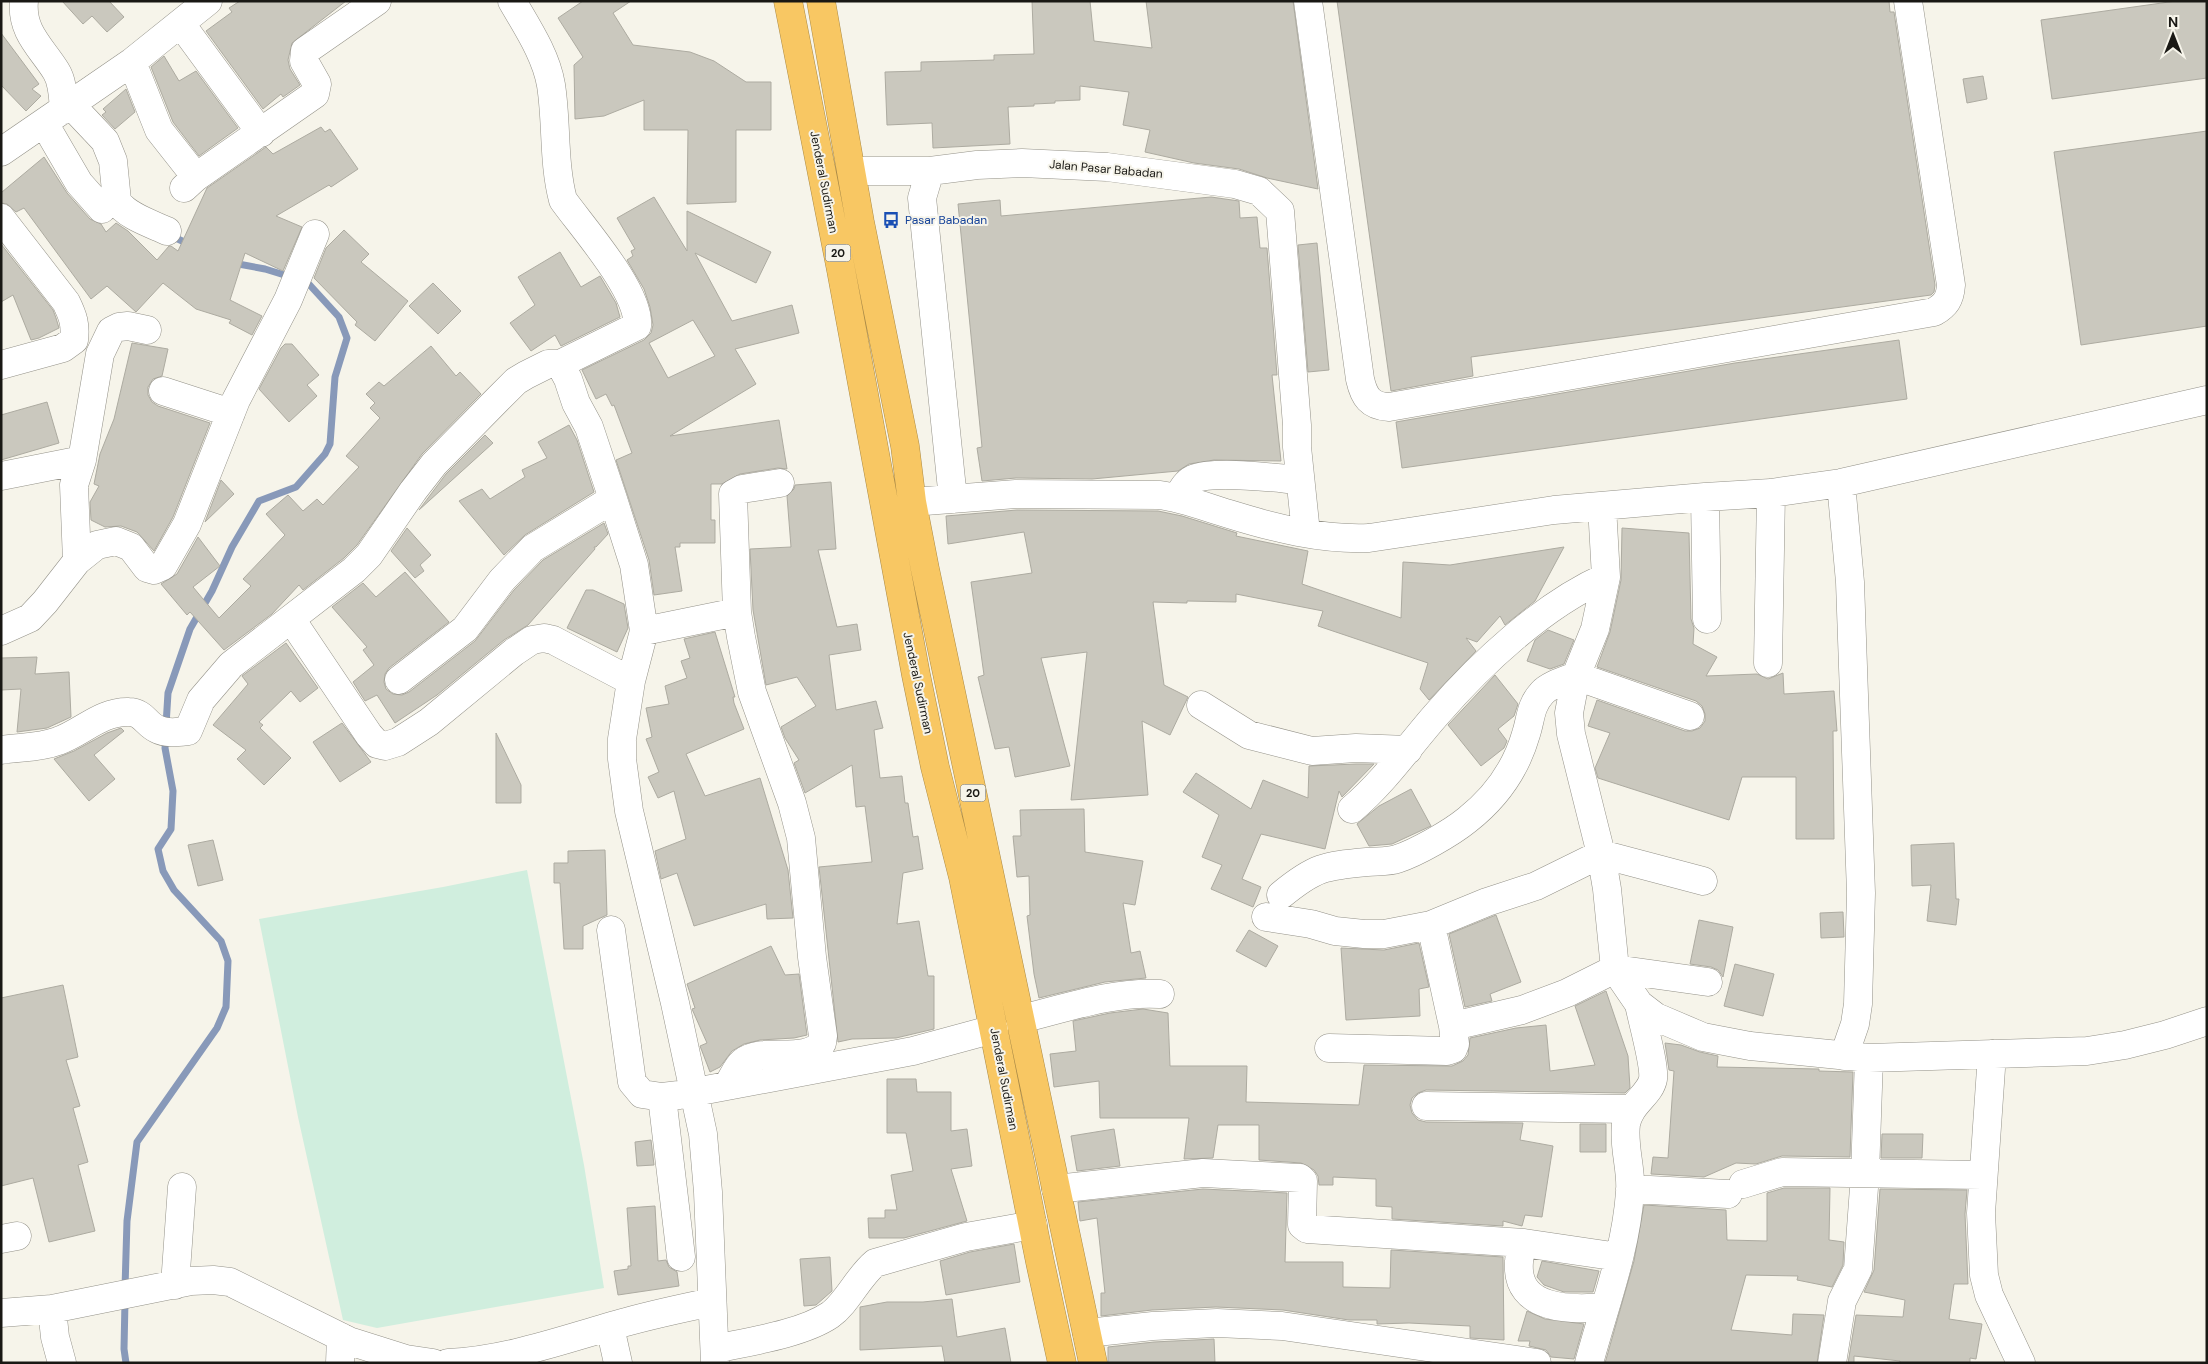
<svg xmlns="http://www.w3.org/2000/svg" width="2208" height="1364" viewBox="0 0 2208 1364" font-family="'DM Sans',sans-serif">
<rect width="100%" height="100%" fill="#f6f4ea"/>
<path fill="#d0eede" d="M527,870L584,1165L604,1288L377,1328L343,1320L298,1117L259,919L443,887Z"/>
<g fill="none" stroke-linecap="round" stroke-linejoin="round">
<path stroke="#8899b9" stroke-width="7" d="M169,235L191,245
M233,263L265,269L291,277
M166,725L168,693L190,629L212,591L232,547L259,501L296,487L325,454L330,444L335,377L347,338L339,317L307,282L303,281
M125,1288L127,1221L137,1142L217,1028L226,1007L228,961L221,941L174,890L163,871L158,849L171,829L173,791L165,748L166,736
M125,1301L124,1349L126,1363"/>
</g>
<path fill="#cac8be" stroke="#adaba1" fill-rule="evenodd" d="M62,1H109L124,17L107,32L92,16L83,24Z
M240,1H346L292,43L288,60L290,69L300,85L283,97L281,94L263,109L206,31L232,12L229,8Z
M583,1H631L613,13L633,45L690,52L714,61L746,82H771V130H736V202L687,204L688,130H644V100L604,116L575,119L574,65L583,57L558,18Z
M1032,1H1090L1094,41L1152,48L1146,1H1293L1318,189L1267,178L1239,169L1194,163L1145,152L1150,130L1123,125L1129,92L1080,86V100L1055,101V103L1034,104V106L1008,107L1010,144L933,148L932,123L887,125L885,72L921,71V62L994,60V55L1034,54Z
M1337,1H1889L1890,12H1894L1935,285L1934,292L1931,295L1471,357L1473,376L1391,391Z
M2176,1H2207V78L2052,99L2041,20Z
M1,33L39,84L32,89L41,96L26,111L1,85Z
M164,56L179,81L196,71L238,128L199,156L173,122L151,67Z
M1983,76L1987,99L1967,103L1963,79Z
M126,89L135,112L115,129L102,115L106,112L103,109Z
M321,127L325,132L330,129L358,169L331,187L329,185L276,216L302,227L283,271L245,253L230,300L262,316L252,335L229,323L231,320L196,309L163,283L136,312L107,286L91,299L24,208L16,212L7,204L1,203V190L2,192L44,157L67,193L90,219L101,224L106,232L116,223L128,231L157,260L169,246H171L178,251L207,188L266,147L273,154Z
M2207,131V326L2081,345L2054,152Z
M654,197L687,251V211L771,252L756,283L695,253L732,321L792,305L799,333L735,349L756,384L670,436L779,420L787,469L778,468L740,474L722,484H711V520H715V543H680V547H675L682,591L654,595L649,560L616,460L632,453L614,405L612,406L606,394L596,399L582,370L644,340L651,333L653,325L650,307L644,289L627,260L633,256L631,251L635,249L617,218ZM693,320L715,356L668,378L649,343Z
M1211,197L1239,201L1240,218L1257,217L1260,248H1267L1277,375H1272L1281,461L1214,460L1189,464L1178,471L1092,479L1016,478L982,481L977,448L982,447L958,204L1000,200L1001,216Z
M344,230L369,254L361,262L408,301L375,341L355,325L357,322L314,278L326,248Z
M1317,243L1329,370L1308,372L1298,245Z
M1,244L53,310L56,318L59,328L39,338L31,340L13,295L1,302Z
M560,252L581,287L600,276L616,303L620,317L561,346L555,335L531,351L510,323L535,305L518,277Z
M433,283L461,311L438,334L409,306Z
M1899,340L1907,399L1402,468L1396,422L1735,363Z
M132,343L168,349L162,376L153,379L148,387V395L152,402L158,406L210,423L173,517L154,551L137,532L121,526L105,527L91,520L90,502L99,486L94,484L100,454L114,419Z
M285,344H292L319,375L307,385L317,396L289,422L259,389L281,348Z
M431,346L456,376L460,372L481,394L422,454L357,545L344,558L303,590L299,585L272,614L224,650L190,612L187,615L161,584L177,574L198,537L220,566L193,587L219,618L251,586L243,579L285,535L266,514L288,495L303,511L317,499L323,505L359,467L346,456L380,418L370,408L375,403L366,394L379,382L384,386Z
M47,402L59,443L1,460V415Z
M569,425L577,440L594,492L525,535L504,555L459,501L482,489L490,499L525,477L522,470L547,458L538,442Z
M485,435L493,443L419,510L446,474Z
M221,480L234,494L205,522Z
M831,482L836,549L818,550L837,627L857,624L861,650L829,655L836,710L876,701L883,728L874,730L880,778L902,776L905,803H908L913,837L918,836L923,869L903,873L897,924L919,921L928,976H934V1029L896,1038L852,1039L838,1042L819,867L872,862L865,806L856,807L852,765L805,793L794,763L799,760L785,738L781,727L816,706L797,677L766,685L753,610L750,549L791,547L787,496L794,489L795,485Z
M1017,510L1158,511L1182,516L1237,533L1236,536L1308,551L1302,584L1401,618L1403,562L1450,565L1564,547L1535,601L1505,625L1500,616L1477,642L1466,638L1476,651L1429,700L1420,689L1428,663L1318,626L1323,611L1236,594V602L1187,601V603L1153,602L1164,685L1188,697L1170,735L1142,721L1148,795L1071,800L1087,652L1041,658L1070,766L1015,777L1009,747L995,749L978,677L984,675L971,582L1032,573L1024,532L948,544L946,516Z
M604,523L608,534L596,547H594L595,549L528,625L504,640L437,695L395,723L377,695L365,701L353,682L374,665L363,650L367,647L332,607L363,583L376,597L405,572L449,622L389,668L385,674L384,682L386,689L393,694L402,695L409,692L475,641L514,590L543,560Z
M407,528L431,555L420,565L424,571L415,578L391,551Z
M1622,528L1689,533L1691,619L1694,628L1693,644L1717,657L1706,676L1757,674L1768,679L1783,673L1784,694L1834,691L1837,731H1833L1834,839H1796V777H1742L1729,820L1598,778L1595,768L1610,733L1588,726L1597,700L1685,731H1692L1700,728L1705,721V714L1702,706L1696,701L1597,667L1610,632L1621,580Z
M586,590H593L624,604L628,628L617,652L567,628Z
M1548,630L1574,640L1564,664L1550,669L1527,661L1535,640Z
M715,632L735,697H733L734,703L744,729L686,754L705,796L760,778L788,870L793,918L767,919L766,904L694,926L677,873L661,879L655,851L686,839L674,791L658,798L648,777L659,772L646,739L652,737L646,708L669,704L665,686L687,678L681,661L690,658L684,639Z
M286,643L318,688L300,702L291,691L259,722L263,725L260,728L291,758L264,785L237,759L246,750L213,725L248,684L242,676Z
M37,657L35,674L69,672L71,717L47,728L17,732L21,689L1,690V658Z
M1495,675L1518,704L1514,716L1498,729L1507,741L1504,748L1481,766L1448,725Z
M342,723L371,762L340,782L313,742Z
M121,728L124,731L94,755L115,779L89,801L54,759L74,751L107,733Z
M496,733L521,785V803H496Z
M1356,764H1374L1342,797L1339,791L1325,849L1261,834L1242,879L1261,887L1253,907L1211,889L1222,865L1202,857L1219,815L1183,792L1196,773L1251,809L1263,780L1308,798L1309,766Z
M1411,789L1431,826L1392,844L1369,846L1357,824L1379,806Z
M1084,809L1085,852L1143,861L1135,905L1123,903L1131,953L1140,951L1146,978L1105,982L1039,998L1034,974L1027,916L1030,915L1029,876L1017,877L1013,836H1021L1020,810Z
M213,840L223,880L198,886L188,845Z
M1954,843L1956,899H1959L1956,925L1927,921L1931,885L1912,886L1911,845Z
M605,850L607,915L583,926V949H564L560,883H554V863H568V851Z
M1843,912L1844,937L1821,938L1820,913Z
M1496,915L1521,982L1490,994L1492,1001L1465,1007L1449,934Z
M1699,920L1733,927L1723,977L1718,970L1711,967L1690,964Z
M1249,930L1278,946L1266,967L1236,951Z
M1419,943L1429,987L1419,989L1420,1016L1346,1020L1341,948L1384,950Z
M771,946L785,975L799,974L807,1035L794,1038L760,1040L744,1044L732,1051L720,1067L710,1072L700,1046L707,1043L692,1009L695,1008L687,984Z
M1735,964L1774,974L1763,1016L1724,1006Z
M63,985L78,1057L66,1060L80,1106L73,1108L88,1162L78,1165L95,1231L49,1242L33,1178L1,1186V998Z
M1606,991L1628,1056L1630,1088L1625,1093L1426,1090L1418,1093L1412,1098L1410,1105L1412,1113L1418,1120L1426,1122L1523,1123L1520,1140L1553,1146L1542,1217L1525,1215L1522,1226L1503,1221V1226L1392,1219V1207L1376,1206V1179L1333,1177V1185H1319L1318,1176L1314,1170L1301,1163L1259,1160V1125H1218L1213,1158L1184,1159L1189,1118H1100L1099,1081L1054,1087L1050,1054L1076,1051L1073,1021L1110,1013L1143,1009L1168,1013L1170,1066H1247L1246,1102L1359,1105L1364,1065L1452,1066L1463,1061L1468,1055L1470,1038L1516,1028L1546,1025L1550,1071L1595,1065L1575,1006Z
M1665,1043L1681,1045L1700,1052L1718,1056L1717,1067L1819,1069V1071L1853,1072L1850,1157L1782,1156L1756,1164L1736,1163L1704,1177L1651,1174L1653,1157L1668,1158L1674,1071L1669,1070Z
M887,1079H916L917,1092H951V1131L967,1129L972,1166L951,1169L967,1221L904,1238H869L868,1218H885V1210H897L891,1175L913,1171L906,1133H887Z
M1580,1124H1606V1152H1580Z
M1114,1129L1120,1166L1077,1171L1071,1136Z
M1882,1134H1923L1922,1158H1881Z
M651,1140L654,1165L637,1166L635,1142Z
M1784,1188H1830L1829,1240L1844,1242L1843,1265L1832,1287L1797,1280L1798,1276L1746,1275L1731,1330L1792,1335L1793,1314L1824,1315L1817,1363H1605L1634,1261L1644,1205L1726,1210L1727,1240L1767,1241V1193Z
M1203,1189L1287,1193L1285,1262H1343V1287L1390,1288L1391,1250L1503,1257L1504,1340L1470,1338V1326L1409,1323L1377,1324V1320H1349L1283,1310L1216,1307L1152,1310L1101,1316V1293H1105L1097,1218L1080,1221L1078,1202Z
M1880,1189L1967,1190L1965,1214L1968,1284H1954L1949,1319L1982,1324L1976,1359L1970,1358V1363H1900V1361L1854,1356V1363H1848L1856,1315L1903,1317L1905,1300L1864,1292L1874,1270Z
M655,1206L658,1261L666,1260L669,1267L677,1272L679,1286L618,1295L614,1271L628,1269V1266H631L627,1208Z
M1014,1244L1020,1282L946,1295L940,1261L970,1252Z
M830,1257L832,1291L816,1305L804,1306L800,1259Z
M1542,1261L1599,1271L1593,1292H1564L1544,1285L1537,1277Z
M952,1299L957,1337L1005,1328L1011,1363H945L942,1346L860,1350V1307L887,1302H923Z
M1527,1311L1545,1319L1584,1324L1574,1359L1551,1357L1546,1350L1529,1346L1530,1341H1518Z
M1214,1339L1215,1363H1108V1347L1154,1342Z"/>
<g fill="none" stroke-linecap="round" stroke-linejoin="round">
<g stroke="#949289" stroke-width="29">
<path id="minor" d="M24,1C21,32 41,47 56,71C63,82 63,97 64,110
M512,1C527,27 546,55 551,85C557,123 553,162 563,200C583,228 641,293 637,326L560,364
M1308,1L1360,379C1364,397 1370,406 1389,407L1934,312C1946,305 1950,299 1951,285L1908,1
M181,24L261,133
M132,62L159,130L196,177
M71,105L105,141L113,161L117,201C126,216 152,224 167,231
M42,125L51,135L79,183L102,209
M1,152L132,62L208,1
M852,171H930L977,165L1022,163L1107,167L1235,184L1259,191L1280,211L1297,425V447L1306,533
M930,171L922,198L953,499
M184,188L196,177L315,94L317,84L304,61L305,51L377,1
M1,218L66,302C73,316 76,325 74,340L63,348L1,365
M163,391L231,413
M1,476L82,460
M1841,483L1850,582L1861,893L1858,1004L1855,1024L1844,1056
M1178,497C1182,490 1185,483 1193,479C1215,470 1275,478 1299,480
M1705,497L1707,619
M912,502L1016,494L1159,495C1184,498 1205,507 1229,514C1274,528 1322,540 1369,538L1554,510L1705,497L1771,493L1841,483L2207,400
M1602,506L1606,577L1595,629L1576,676L1569,713L1571,734L1601,854L1607,889L1615,969L1639,1004L1656,1017L1703,1037L1750,1046L1869,1058L2087,1051L2125,1045L2165,1035L2207,1021
M77,561L74,485L82,460L100,354L111,331L119,327L128,326L147,330
M291,619L369,735L377,744L385,746L398,742L429,722L514,652L532,640L544,638L553,640L631,681
M1,631L30,618L45,602L77,561L97,545L116,541L131,547L147,568L154,570L163,566L187,524L236,400L288,300L315,234
M1768,663L1771,493
M399,680L465,629L502,580L533,548L613,499
M1201,705L1249,735L1312,751L1356,748L1408,750
M1,750C20,747 40,748 58,741C83,732 101,711 129,712C143,712 146,724 157,729C166,734 179,732 188,731L201,700L231,665L354,570L369,555L413,491L434,464L497,400L516,381L526,375L548,364H560L568,379L576,403L589,427L613,499L634,565L644,631
M1352,809C1385,781 1408,747 1436,715C1481,663 1543,605 1606,577
M1281,895C1315,867 1324,866 1367,862C1377,861 1388,862 1397,859C1416,853 1451,833 1467,820C1495,798 1516,769 1526,734C1531,719 1530,706 1542,693C1549,685 1566,680 1576,676L1690,716
M1266,917L1311,924L1335,931L1364,934H1384L1431,925L1487,902L1536,886L1601,854L1703,881
M611,930L632,1082L642,1094L662,1097L679,1095L913,1051L994,1029
M1021,1019C1066,1008 1114,991 1160,994
M1453,1026L1522,1010L1567,993L1615,969L1708,982
M1329,1048L1447,1051L1453,1049L1455,1044L1453,1026L1431,925
M1992,1054L1981,1213L1984,1275L1989,1295L2021,1363
M728,1085C733,1077 736,1068 743,1062C763,1046 806,1064 822,1043L823,1036L812,957L801,838L792,803L752,692L741,637L737,612L733,494L742,489L780,483
M662,1097L681,1257
M1426,1106L1630,1109
M1743,1184L1782,1172L1982,1175
M1056,1189L1203,1173L1300,1178L1303,1181L1302,1225L1307,1229L1524,1243C1522,1249 1519,1256 1519,1262C1515,1311 1572,1310 1605,1307
M1630,1189L1728,1194
M1,1239L17,1236
M1524,1243L1619,1257
M175,1285L182,1187
M52,1309L55,1337L62,1363
M1,1313L52,1309L191,1281L213,1280L230,1282L349,1341L406,1359L433,1363
M610,1327L618,1363
M1087,1333L1153,1326L1217,1323L1282,1326L1537,1363
M715,1349C747,1342 802,1334 830,1315C847,1303 858,1277 875,1263L966,1237L1033,1225
M340,1363L341,1337
M448,1363C510,1360 567,1338 626,1322C655,1314 683,1308 712,1302
M715,1363L708,1192L703,1134L675,1003L629,811L622,759V739L631,681L644,631L737,612
M1589,1363C1604,1307 1626,1251 1630,1192C1632,1170 1623,1147 1626,1124C1630,1103 1650,1095 1653,1079C1655,1065 1642,1020 1639,1004
M1832,1363L1842,1301L1858,1269L1865,1174L1869,1058"/>
</g>
<g stroke="#aa8a47" stroke-width="29">
<path id="highway" d="M788,1L841,270L916,675L935,767L963,877L1040,1262L1062,1363
M821,1L860,222L905,446L912,502L925,569L1093,1363"/>
</g>
<use href="#minor" stroke="#fff" stroke-width="28"/>
<use href="#highway" stroke="#f8c763" stroke-width="28"/>
</g>
<defs>
<g id="bus-bare" transform="scale(1.35)"><path d="M-5-6H5V4H4V6H2V4H-2V6H-4V4H-5ZM-3.5-4V0h7V-4ZM-3.5 1.2v1.5H-2V1.2ZM2 1.2v1.5H3.5V1.2Z" fill="#1a4fb4" stroke="#f6f4ea" stroke-width="2.5" paint-order="stroke"/></g>
</defs>
<g fill-rule="evenodd">
<use href="#bus-bare" x="891" y="220"/>
</g>
<g text-anchor="middle" dominant-baseline="central" stroke-width="4" stroke-linejoin="round" paint-order="stroke">
<g fill="#f6f4ea" stroke="#5b5a54" stroke-width="1">
<rect x="825.5" y="244.5" width="25" height="17" rx="4"/>
<rect x="960.5" y="784.5" width="25" height="17" rx="4"/>
</g>
<g font-size="11" font-weight="bold" fill="#191814">
<text x="838" y="253">20</text>
<text x="973" y="793">20</text>
</g>
<g font-size="12" fill="#191814" stroke="#f6f4ea">
<text transform="translate(1106 169) rotate(5)">Jalan Pasar Babadan</text>
<text transform="translate(824 182) rotate(79)">Jenderal Sudirman</text>
<text transform="translate(918 683) rotate(78)">Jenderal Sudirman</text>
<text transform="translate(1004 1079) rotate(79)">Jenderal Sudirman</text>
</g>
<g font-size="12" fill="#164399" stroke="#f6f4ea" text-anchor="start">
<text x="905" y="220">Pasar Babadan</text>
</g>
</g>
<rect width="2208" height="1364" fill="none" stroke="#191814" stroke-width="5"/>
<g transform="translate(2173 35)" stroke="#f6f4ea" stroke-width="4" paint-order="stroke">
<path d="M0-4L9 19L0 12L-9 19Z" fill="#191814"/>
<text y="-8" font-size="14" font-weight="bold" text-anchor="middle" fill="#191814">N</text>
</g>
</svg>
